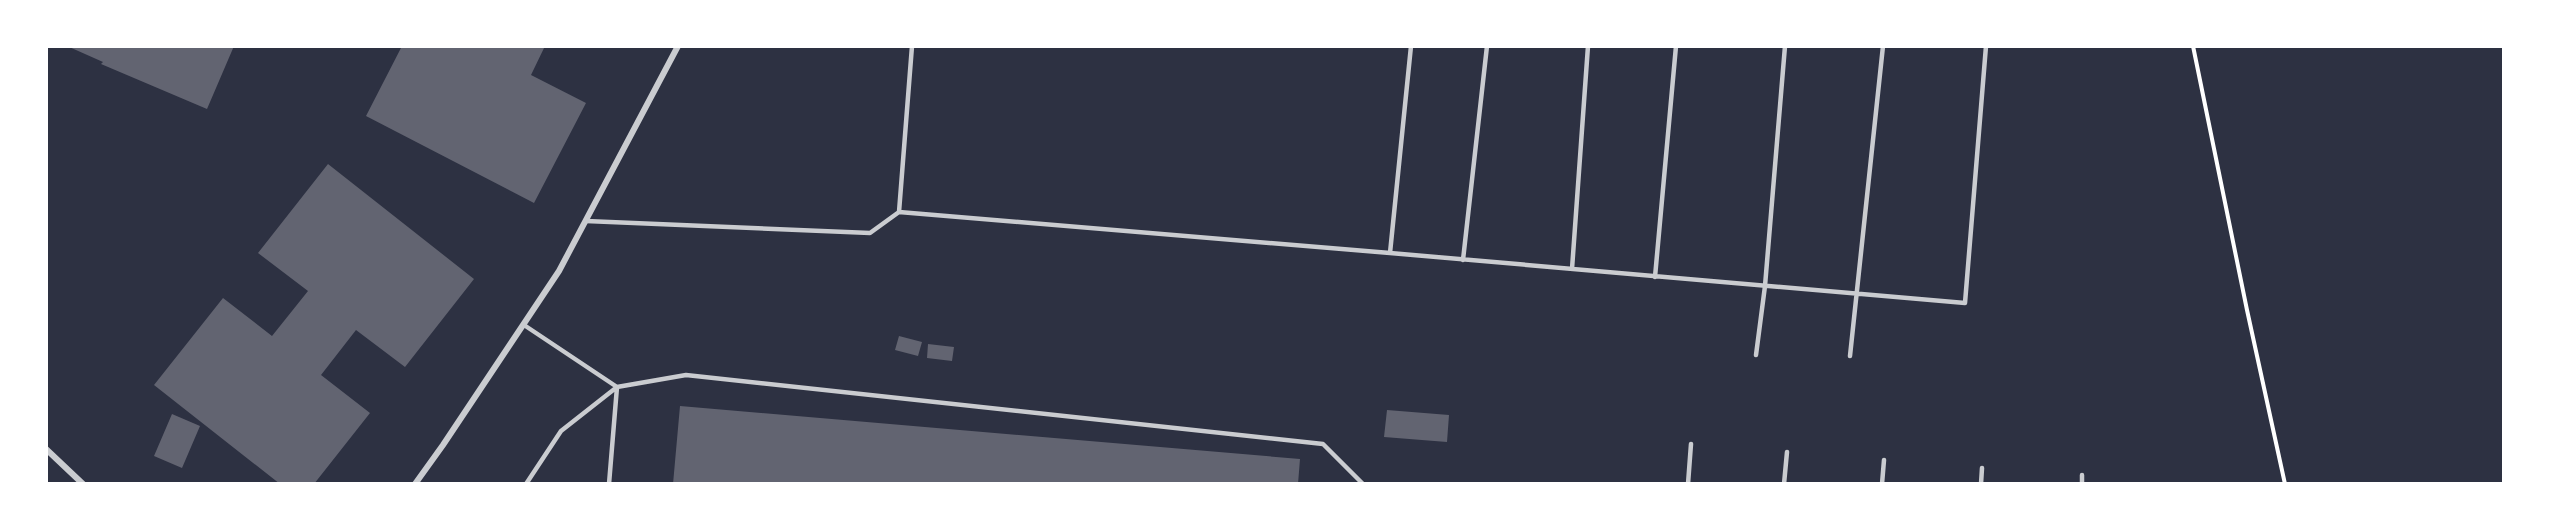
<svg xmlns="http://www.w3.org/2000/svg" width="2550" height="530" viewBox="0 0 2550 530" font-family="Barlow,sans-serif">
<rect width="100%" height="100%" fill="#2d3142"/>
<path fill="#626471" d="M67,46H234L207,109L101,64L103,62Z
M402,46H545L531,75L586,103L534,203L366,116Z
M328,164L474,279L405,367L356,330L321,375L370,413L314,484H280L154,385L223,298L272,336L308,291L258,253Z
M899,336L922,342L918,356L895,350Z
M928,344L954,347L952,361L927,358Z
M680,406L1300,459L1298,484H673Z
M1387,410L1449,415L1447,442L1384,437Z
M172,414L200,426L182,468L154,456Z"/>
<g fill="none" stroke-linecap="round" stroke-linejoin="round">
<path stroke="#fff" stroke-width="4" d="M2193,46L2247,310L2285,484"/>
<path stroke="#caccd0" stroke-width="4.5" d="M899,212L912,46
M586,221L870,233L899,212L1390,253L1411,46
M1390,253L1965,303L1986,46
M1463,260L1487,46
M1572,269L1588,46
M1655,277L1676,46
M524,325L617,387
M1756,355L1765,286L1785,46
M1850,356L1883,46
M526,484L561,431L617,387L686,375L1323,444L1363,484
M609,484L617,387
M1688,484L1691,444
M1784,484L1787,452
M1882,484L1884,460
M1981,484L1982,468
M2082,484V475"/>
<path stroke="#caccd0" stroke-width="6" d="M46,449L83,484
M415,484L443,445L559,271L678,46"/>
</g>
<rect width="2550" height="530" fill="none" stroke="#ffffff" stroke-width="96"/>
</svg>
